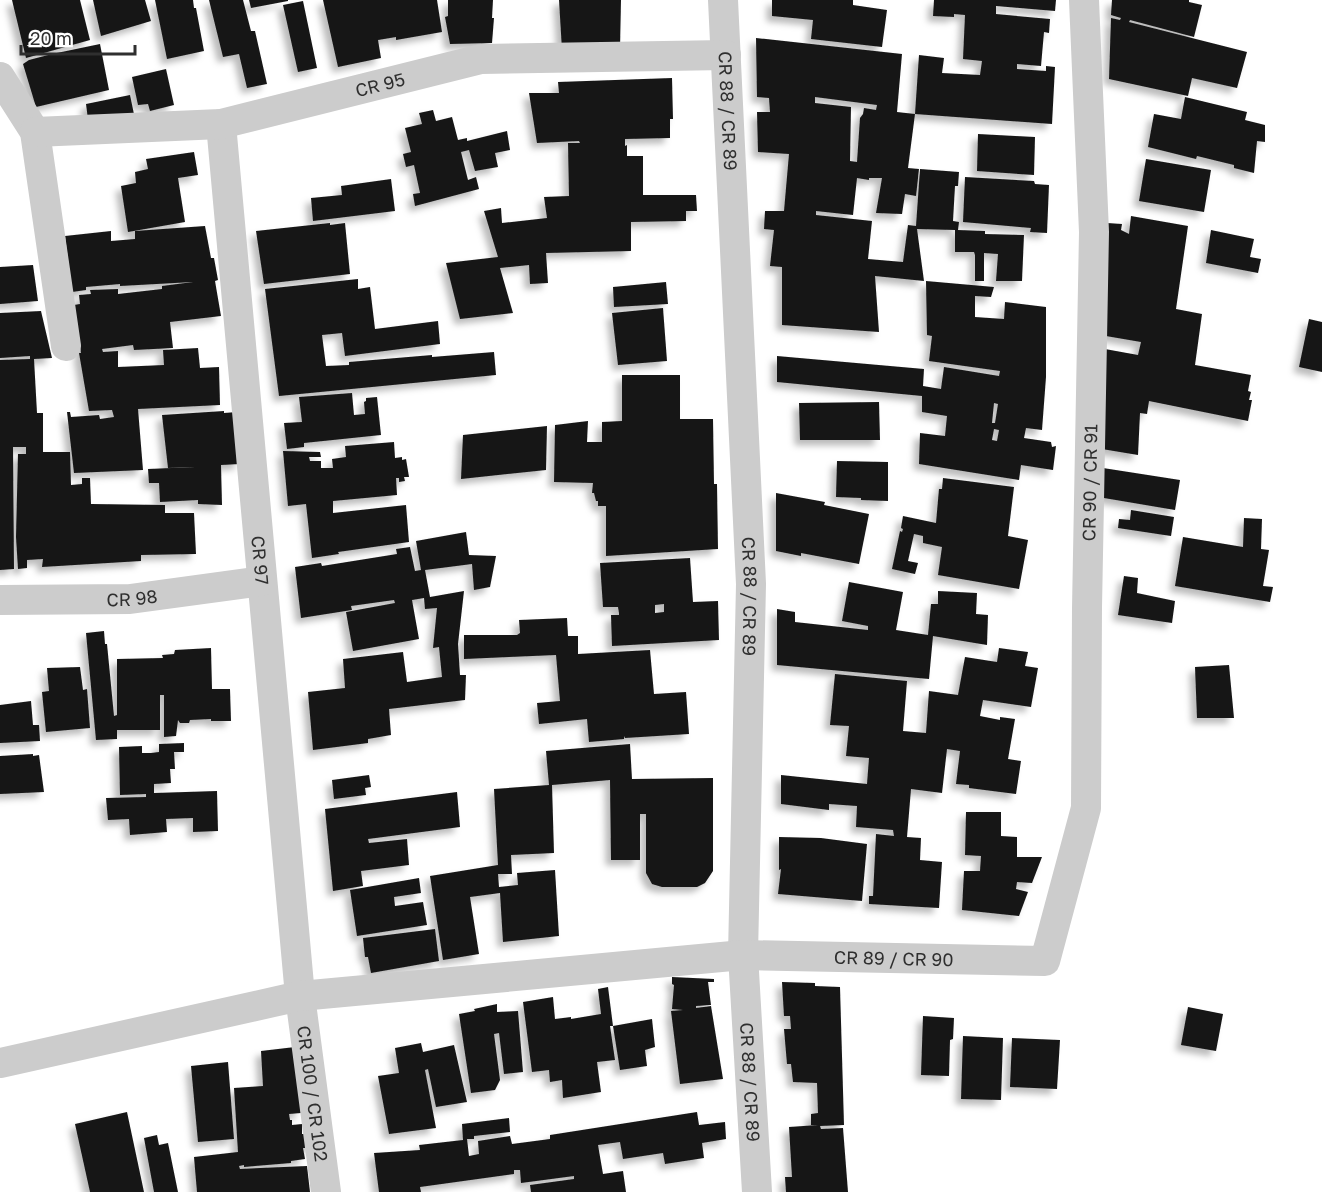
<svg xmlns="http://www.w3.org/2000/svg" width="1322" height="1192" viewBox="0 0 1322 1192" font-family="'Golos Text',sans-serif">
<defs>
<filter id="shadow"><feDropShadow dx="-5.5" dy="5.5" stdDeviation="3" flood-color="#0004"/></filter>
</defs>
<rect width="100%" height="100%" fill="#fff"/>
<path fill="#161616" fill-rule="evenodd" filter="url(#shadow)" d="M12,0H80L90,40L26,58Z
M93,0H145L151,21L101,36Z
M155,0H193L194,8H196L204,51L167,59Z
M209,0H243L251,31H255L267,84L247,88L239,54L223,57Z
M249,0H288V1L251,8Z
M323,0H437L442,32L396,40V37L378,40L381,58L338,67Z
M448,0H493L492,18H494L492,43L450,44L445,17L448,16Z
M559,0H621L620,49L562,50Z
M772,0H853V5L887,10L882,47L811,39L813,20L772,16Z
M934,0H1056L1055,11L996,6V14L1050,19L1049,33L1044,32L1041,66L1017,64V69L1046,71V66L1055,67L1052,124L915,114L919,55L944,58L942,73L980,75L982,61L963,59L965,15L954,14V17L933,16Z
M1112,0H1189V2L1202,5L1194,37L1130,20L1129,22L1247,52L1237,88L1192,78L1188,96L1109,79L1111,18L1120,20L1121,18L1111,15Z
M303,1L317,68L298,72L283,5Z
M756,38L902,54L897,112L915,114L908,168L919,169L916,196L905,194L902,214L876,213L882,178H869V180L857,178L853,215L816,211V215L872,221L868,259L903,262L908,225L916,226L920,169L959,172L958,186H955L953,221L959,222L958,230L985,231V234L1024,235L1022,281H996L998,254L984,253V281H975V255L974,252H955V230L917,229L924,281L875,276L879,332L782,325V267L770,266L774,230L764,229L765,211H784L789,154L758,152L757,112H770L769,98L757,97ZM815,97L877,105L876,110L864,108L863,114L860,118L857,162L850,161L851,107L815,103Z
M100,44L109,90L36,107L23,64L29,60L52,54Z
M166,69L174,105L150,111L148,104L138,105L132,77Z
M672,78L673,119H670V138L625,139V146L627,145V156H643V195H696L697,211H686V221L631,222V251L546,253L548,283L530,284L529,265L500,268L513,313L460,319L446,263L498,257L484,211L501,208L502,223L547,218L544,197L569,196L568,143H580L579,141L537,143L529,93H559L558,82Z
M130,95L135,119L89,127L86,104Z
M1185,97L1247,112L1245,120L1265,125V142L1257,141L1254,173L1234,168V165L1197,156L1196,159L1148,147L1154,114L1181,119Z
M433,110L436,121L452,117L458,140L467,138V141L507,131L510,150L495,153L498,167L475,171L469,150L461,152L468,180L476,177L479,189L415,206L413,194L420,193L414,165L406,167L403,154L411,152L405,128L422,124L419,113Z
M978,134L1035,137L1034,175L977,171Z
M194,152L198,175L178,178L185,222L128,232L121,186L136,183L135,172L148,169L146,159Z
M1146,159L1211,170L1204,212L1139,201Z
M965,177L1034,181L1035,184L1049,185L1047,233L1030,232L1031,228L963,222Z
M391,179L395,211L313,221L311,198L342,195L341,186Z
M1131,216L1188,226L1176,309L1202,314L1195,365L1251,375L1248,391L1251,392L1249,400H1252L1248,421L1149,401L1147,414L1140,413L1138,455L1102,449L1105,349L1138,355L1141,342L1100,335L1107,223L1122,224L1121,230L1129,234Z
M330,223V225L345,223L350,274L264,284L256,231Z
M205,226L211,258H214L218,280L215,281L221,316L170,322L173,348L134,350L133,345L102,349L103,352L118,351V367L164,365L163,350L198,348L200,368L219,367L220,405L138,409L143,470L74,473L67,412H70L71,417L99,415L100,419L114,417L112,410L89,411L79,353H81L74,305L80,304L79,295L91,294L90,290L118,289V294L162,289V286L193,282L120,286V284L86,287V290L72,292L65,236L111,231V241L135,239V231Z
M1211,230L1254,239L1250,257L1261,259L1258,273L1206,263Z
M33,265L38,301L0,304V267Z
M358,279V289L370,287L375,329L438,321L440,344L345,356L342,333L322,335L326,366L349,365V362L432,355V357L494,352L496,375L279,396L265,289Z
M926,281L994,287L991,297L975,296V317L1004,319L1005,302L1046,307V377L1042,430L1026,428L1024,438L1051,442L1052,447L1056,446L1053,470L1021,465L1019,480L919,464L920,433L945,436L947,416L922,412V396L777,382V356L924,369L923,386L941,389L944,367L999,376L1000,371L929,361L932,336L927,335ZM994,403L998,404L995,423H992ZM994,429L999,430L997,441L992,440Z
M666,282L668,304L614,307L613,287Z
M663,308L667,361L618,365L612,313Z
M41,311L52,358L34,359L37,413H43V452H70L71,485L82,484V478H90L91,504L165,505V513H194L196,554L141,555V561L42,567L43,559L27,560V568L18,569L16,537L18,454H26V447H13L14,569L0,570V360L30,359V356L0,358V313Z
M1309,319L1322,322V372L1299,367Z
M622,375H680V419H713L714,484H717L718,549L606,556V506H598V501H596L594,493H592L593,483L554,482L555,425L588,421L587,442H602V422L622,421Z
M352,393L354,415L365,414L364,402L366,401V398L377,397L381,435L304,443V447L287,449L284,423L302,422L299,397Z
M879,402L880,440H800L799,403Z
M224,411V413L237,412L240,464L221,465L222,505L198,504V500L160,502L159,483H149L148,469L195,467L168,468L162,415Z
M547,426L546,470L461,479L463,435Z
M394,442L395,458L402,457V460L406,459L409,477H404L405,481L399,482V478H396L397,495L333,501V513L406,505L409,542L338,552L339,554L312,558L306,504L288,506L283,451L320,452L321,457H309L310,461H321V468H333L332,459L346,457L345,446Z
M837,461L888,462V501L861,500V498L836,497Z
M1103,468L1180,480L1175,510L1104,498Z
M943,478L1014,487L1008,536L1028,540L1019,589L938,575L942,547L923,543V536L914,534L908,561L918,563L915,574L892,569L900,531L902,532L903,529L901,528L903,516L936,523L939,489H942Z
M776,493L825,502L824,505L869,514L859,564L801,553V556L776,551Z
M1131,510L1174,517L1171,536L1118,528L1119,519L1130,520Z
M1244,518L1262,519L1261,549L1269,550L1263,586L1273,587L1270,602L1175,586L1183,537L1243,547Z
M466,532L469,555L496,556L490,587L474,590L472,564L425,570L430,597L464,591L458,644L460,675H466L465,700L389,709L391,735L368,739V743L313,750L308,692L345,688L343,659L403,652L407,682L442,677L439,647L433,648L437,608L425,609L424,598L412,600L419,639L353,651L346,612L395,603L394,600L351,606L352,610L301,618L295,567L321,563L322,566L397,554L396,549L410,547L415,571L421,570L416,541Z
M690,558L693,602L718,601L719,640L612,646L611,615H619V613L618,607H603L600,563ZM664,604V612L655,613V605Z
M1124,576L1138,578L1137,593L1175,601L1172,623L1118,615Z
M849,582L903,592L896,630L928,635L931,604H938V591L977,593L976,614L988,615L987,645L933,636L929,679L777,665V609L795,612V622L868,630V626L842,621Z
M567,618L568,636H578V654L650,650L654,694L686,692L689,734L625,738L624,736V739L589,742L587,719L539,724L537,703L560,701L556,655L464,659V635H517L520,633L519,620Z
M104,631L105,644H107L114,716L117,715V659L163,658L162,655L174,654L175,650L211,648L212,689H230L231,721H211V719L190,720L189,723H180L178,720L176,736L164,737V695H160V730H117V739L96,740L86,633Z
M999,648L1028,652L1025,666L1038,668L1031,707L983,700L980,716L1000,720V717L1015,719L1008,759L1021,761L1016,794L969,788V785L956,784L960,751L947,749L942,793L911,789L907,837L921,838L920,860L942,862L939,908L869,904V896H873L876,834L894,836L893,830L856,827L857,806L829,804V810L781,804V775L867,784L869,758L846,756L849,726L830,725L835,674L907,681L903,731L926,733L929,691L958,695L965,657L997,662Z
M1229,665L1234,718H1197L1195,667Z
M80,667L83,690L87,689L90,728L46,732L42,692L49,691L47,668Z
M31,701L33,725H39L40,741L0,743V705Z
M184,743V752H174L175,769H170L171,783L154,784V793L217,791L218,831L193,832V818L166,819L167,832L130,835L129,819L108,820L106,798L146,797V794L120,795L119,747L142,746V753H151L159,752V744Z
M630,744L632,779L713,778V871L705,883L697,887H662L652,884L646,873V814H640V860H611L610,780L552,785L554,853L511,855L512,874H498L499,887L518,885L517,873L555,870L559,936L503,942L500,893L470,897L479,954L443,960L430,876L498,865L494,789L549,785L546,751Z
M33,754V756L39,755L44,792L0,794V756Z
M369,775L371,787L365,788L366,795L334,799L332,780Z
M457,792L460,827L368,839L369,843L407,839L409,865L361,871L363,886L333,891L325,809Z
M966,812H1001V836L1017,837V857H1042L1032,883L1017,882L1016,889L1028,892L1019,916L962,910L964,871H980L981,856L965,855Z
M779,837L821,838L867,844L862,901L778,894L781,869L779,870Z
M419,878L421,893L394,897L395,906L423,902L427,925L357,936L350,890Z
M435,929L439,961L371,973L368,957H365L363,938Z
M672,977L714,979V982H708L711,1005L696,1006V1008L711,1006L723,1079L680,1084L671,1011L683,1010L672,1009L674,985L672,984Z
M782,982L815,983V986L840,987L844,1125L820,1126L821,1129L843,1128L848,1192H786L785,1177H792L789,1127L818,1125H811V1114L818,1113L817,1083L793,1082L791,1064H787L784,1029H791L790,1016H784Z
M608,987L613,1026L652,1019L655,1047L645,1050L647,1066L620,1070L613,1026H610L615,1060L597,1062L601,1092L563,1098L562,1080L550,1082L549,1070L532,1072L523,1002L553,997L555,1019L571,1017V1019L601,1014L598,989Z
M497,1004V1012L518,1011L523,1072L504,1074L499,1033L494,1034L500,1080L495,1090L471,1093L459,1014L475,1011L474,1009Z
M1188,1007L1223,1014L1216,1051L1181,1045Z
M923,1016L954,1018L953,1039L950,1040L949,1076L921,1075Z
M963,1036L1003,1038L1001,1100L961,1099Z
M1012,1038L1060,1040L1057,1089L1010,1087Z
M421,1043L423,1052L454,1045L467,1102L436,1107L428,1069L425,1070L436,1128L389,1134L378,1076L399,1073L395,1048Z
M295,1047L301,1113L289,1114L290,1120H292V1125L302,1124V1134H312L313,1148H303L305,1159L291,1161V1163L244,1167V1165L239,1166L240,1169L307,1166L310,1192H197L194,1157L238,1152L234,1088L263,1086L261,1051Z
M228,1062L234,1139L198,1142L191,1066Z
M127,1112L144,1192H90L75,1124Z
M697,1112L699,1125L725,1122L726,1139L702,1143L704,1158L665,1164L663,1153L623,1159L620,1142L598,1145L603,1174L623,1171L626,1192H531L530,1185L574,1179V1176L521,1183L520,1170H514V1174L420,1187L421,1192H379L374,1153L420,1150L419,1145L463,1140L462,1124L509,1118L510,1132L474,1136V1139H467L469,1156L479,1154L478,1141L510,1136L512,1144L550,1139V1135Z
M157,1135L159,1145L168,1143L178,1192H154L144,1138Z"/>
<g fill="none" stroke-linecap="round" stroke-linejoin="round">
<g stroke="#ccc" stroke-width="30">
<path id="s1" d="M723,0L751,584L743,955L757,1192"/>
<path d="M0,77L35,132L66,346"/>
<path id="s2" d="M221,124L300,996L326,1192"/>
<path id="s3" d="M35,132L221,124L481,59L726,55"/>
<path id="s4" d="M0,600L130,599L262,581"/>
<path id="s5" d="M0,1063L300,996L743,955L1045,961L1086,808L1087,608L1094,232L1084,0"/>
</g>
</g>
<g text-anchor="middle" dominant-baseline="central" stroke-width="6" stroke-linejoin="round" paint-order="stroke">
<g font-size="18" fill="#2f2f2f" stroke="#fff">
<text stroke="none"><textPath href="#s3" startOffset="350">CR 95</textPath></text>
<text stroke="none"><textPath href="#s1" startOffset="111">CR 88 / CR 89</textPath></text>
<text stroke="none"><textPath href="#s5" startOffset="1538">CR 90 / CR 91</textPath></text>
<text stroke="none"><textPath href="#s2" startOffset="438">CR 97</textPath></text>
<text stroke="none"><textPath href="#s4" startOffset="132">CR 98</textPath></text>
<text stroke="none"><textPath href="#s1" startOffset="597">CR 88 / CR 89</textPath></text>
<text stroke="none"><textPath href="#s5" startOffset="903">CR 89 / CR 90</textPath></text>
<text stroke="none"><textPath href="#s1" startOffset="1083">CR 88 / CR 89</textPath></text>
<text stroke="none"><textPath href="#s2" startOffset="974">CR 100 / CR 102</textPath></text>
</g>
</g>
<path d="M21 45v9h114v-9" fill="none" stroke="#2f2f2f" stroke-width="3"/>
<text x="30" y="45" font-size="18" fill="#2f2f2f" stroke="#ffffff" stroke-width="4.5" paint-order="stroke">20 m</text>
</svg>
